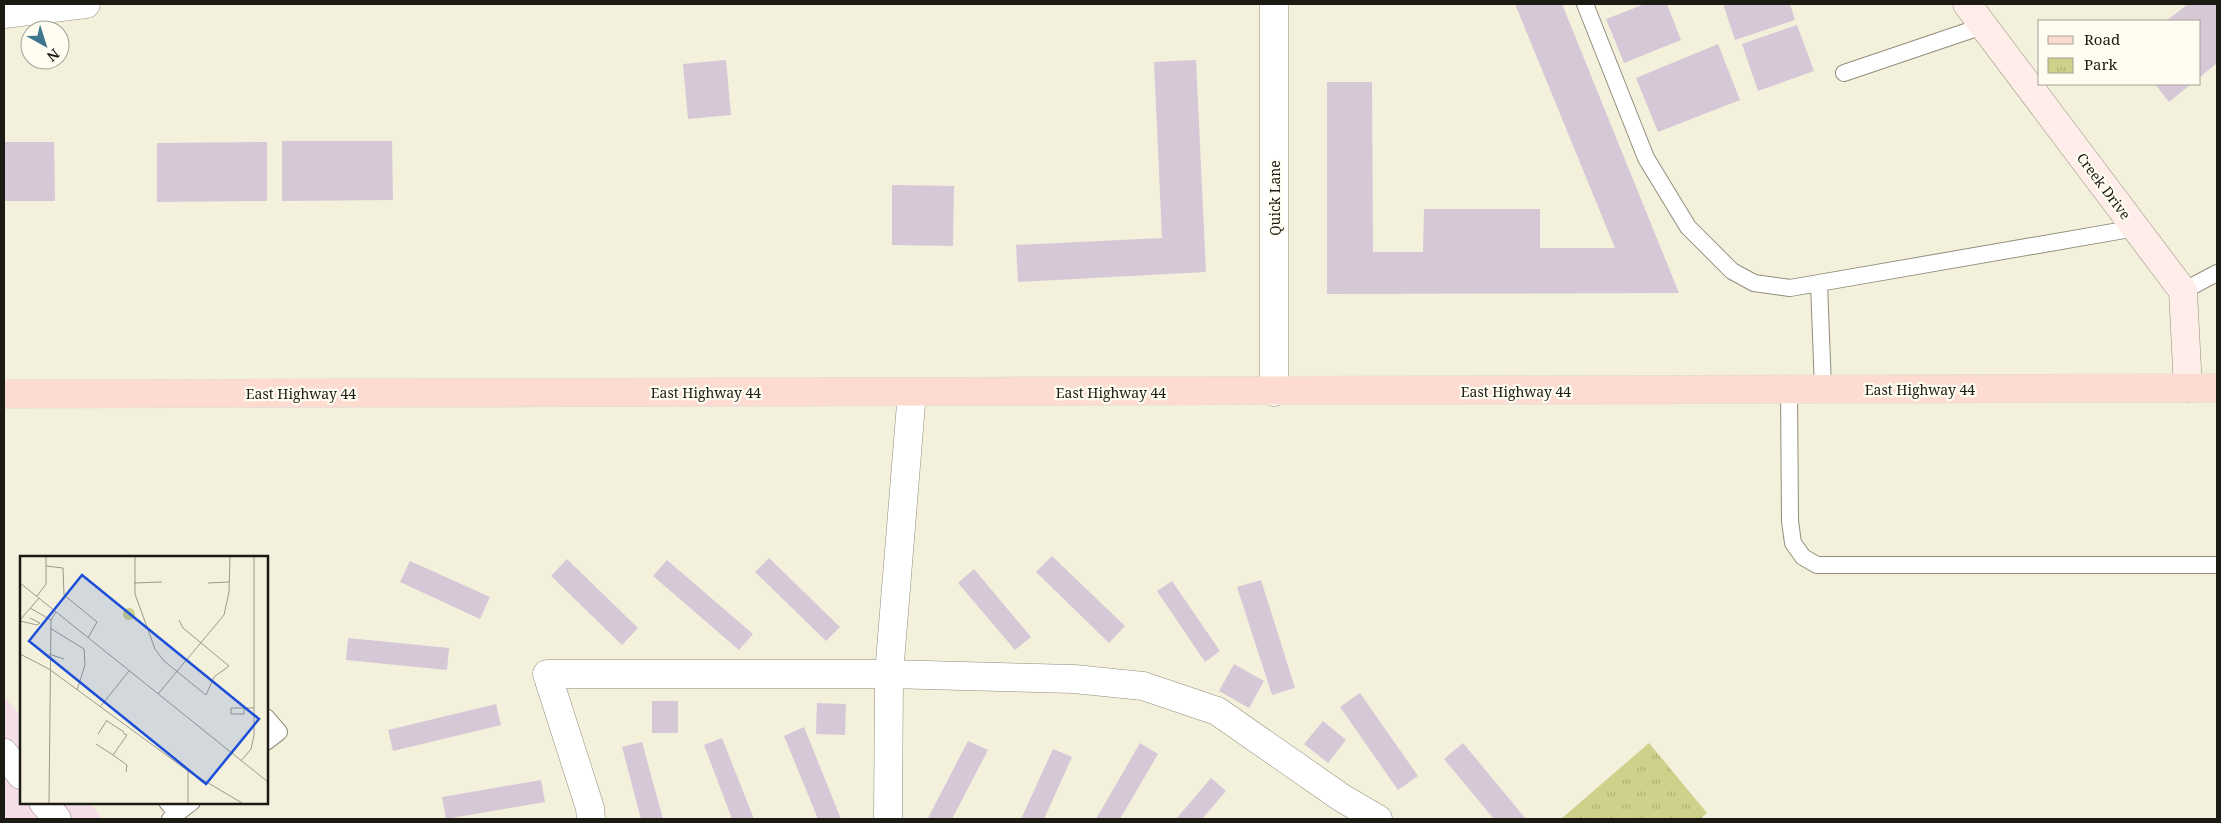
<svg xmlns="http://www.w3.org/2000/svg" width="2221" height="823" viewBox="0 0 2221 823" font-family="'Noto Serif',serif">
<defs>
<pattern id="park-tufts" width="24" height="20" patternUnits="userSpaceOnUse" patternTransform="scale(1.25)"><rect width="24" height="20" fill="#ced189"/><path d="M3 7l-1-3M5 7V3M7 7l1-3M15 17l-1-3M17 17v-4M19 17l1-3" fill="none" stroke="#b0b375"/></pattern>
</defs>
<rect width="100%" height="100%" fill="#f3f0dc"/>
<path fill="#f6dee8" d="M4,696L21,717V802H89L103,819H4Z"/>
<path fill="url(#park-tufts)" d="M1649,743L1707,813L1700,819H1561Z"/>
<path fill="#d7c8d8" d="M1515,4H1562L1679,293L1327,294V82H1372L1373,252H1423L1424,209H1540V248H1615Z
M1645,4H1667L1681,40L1624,63L1606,19Z
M1723,4H1790L1795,20L1735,40Z
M2188,4H2217V63L2200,77V21H2166Z
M1797,25L1814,71L1758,91L1742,44Z
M1718,44L1740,100L1658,132L1636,78Z
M726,60L731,115L688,119L683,64Z
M1196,60L1206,272L1018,282L1016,245L1162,238L1154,62Z
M2155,84H2191L2169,102Z
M282,141H392L393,200L282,201Z
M4,142H54L55,201H4Z
M267,142V201L157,202V143Z
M892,185L954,186L953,246L892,245Z
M1052,556L1125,626L1109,643L1036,572Z
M769,558L840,627L826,641L755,572Z
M567,559L638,628L622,645L551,576Z
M667,560L753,634L739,650L653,576Z
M410,561L490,597L480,619L400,582Z
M974,569L1031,637L1015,650L958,583Z
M1261,580L1295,688L1272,695L1237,587Z
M1172,581L1220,651L1205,662L1157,591Z
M348,638L449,648L447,670L346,660Z
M1234,664L1264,681L1249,708L1219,691Z
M1360,693L1418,776L1398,790L1340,707Z
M652,701H678V733H652Z
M817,703L846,704L845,735L816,734Z
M496,704L501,725L393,751L388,730Z
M1323,721L1346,740L1328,763L1304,744Z
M804,727L841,819H818L784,736Z
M722,738L754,819H732L704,745Z
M968,741L988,750L952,819H930L928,818Z
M642,742L663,819H641L622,747Z
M1140,743L1158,754L1120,819H1096Z
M1463,743L1526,819H1494L1444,759Z
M1053,749L1072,757L1044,819H1021Z
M1211,778L1226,791L1202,819H1176Z
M541,780L545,802L446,819L442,797Z"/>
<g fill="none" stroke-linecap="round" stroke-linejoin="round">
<g stroke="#918e7c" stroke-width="18">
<path id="lane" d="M1585,4L1646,158L1688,227L1732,271L1754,283L1790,288L2136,228
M1844,73L1983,26
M1819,283L1823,389
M2183,291L2217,273
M1789,389L1790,521L1793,543L1803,557L1817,565H2217
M266,717L279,732L266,742
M167,802L177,814
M170,819L192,802"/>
</g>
<g stroke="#918e7c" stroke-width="29">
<path id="street" d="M4,14L86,4
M1274,392V4
M4,753L21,775
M43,802L57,819
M591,819L590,808L547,674H889L1074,679L1143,686L1217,711L1342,798L1378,819
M888,819L889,674L912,392"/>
</g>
<g stroke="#918e7c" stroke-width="29">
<path id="secondary" d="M1967,4L2183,291L2188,388"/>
</g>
<g stroke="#dbdad9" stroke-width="29">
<path id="primary" d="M4,394L2217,388"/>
</g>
<use href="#lane" stroke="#fff" stroke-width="16"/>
<use href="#street" stroke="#fff" stroke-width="28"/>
<use href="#secondary" stroke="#feede8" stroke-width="28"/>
<use href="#primary" stroke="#fddbd0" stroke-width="28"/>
</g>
<g text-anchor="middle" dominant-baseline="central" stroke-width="4.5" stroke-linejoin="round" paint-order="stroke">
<g font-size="14" fill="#1b1a13" stroke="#fffdf1">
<text transform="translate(2104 186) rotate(53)">Creek Drive</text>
<text transform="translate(1274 198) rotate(-90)">Quick Lane</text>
<text x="1920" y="389">East Highway 44</text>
<text x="1516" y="391">East Highway 44</text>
<text x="706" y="392">East Highway 44</text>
<text x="1111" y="392">East Highway 44</text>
<text x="301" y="393">East Highway 44</text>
</g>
</g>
<g transform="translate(20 556)">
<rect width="248" height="248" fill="#f3f0dc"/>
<path d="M103 58a6 6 0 1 1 12 0a6 6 0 1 1-12 0Z" fill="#ced189"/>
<path fill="none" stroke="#9d9a8c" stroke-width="1" d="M115,0V38L135,93L144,105L186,139L194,121L209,110L163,72L159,64M26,10L43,12L44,39L77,66L68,82M0,27L248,226M114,27L142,26M188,27L209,26M17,40L26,28V0M10,52L31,64M0,64L19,42M0,65L17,69L20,67L10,62M30,72L64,93L65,109L57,134M0,98L29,113L168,215L222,247M29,98L44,103M138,138L204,59L209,36L210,0M80,151L109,115M224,152V158H211V152H234M87,165L104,176M78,178L87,164M76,188L93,199L107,179L103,177M93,199L107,209L106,216M221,205L231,193L234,179V0M168,215V247M29,247L31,64L36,56"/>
<path fill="#1d4ed8" fill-opacity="0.15" stroke="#1d4ed8" stroke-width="2.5" d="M62,19L239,163L186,228L9,85Z"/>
<rect width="248" height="248" fill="none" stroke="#1b1a13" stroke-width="2.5"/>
</g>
<rect width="2221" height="823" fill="none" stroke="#1b1a13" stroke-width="10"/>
<rect x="2038" y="20" width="162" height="65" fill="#fffdf1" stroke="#a4a298"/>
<rect x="2048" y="36" width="25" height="8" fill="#fddbd0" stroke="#a4a298"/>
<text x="2084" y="45" font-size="15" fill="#1b1a13">Road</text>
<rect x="2048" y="58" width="25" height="15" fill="url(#park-tufts)" stroke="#a4a298"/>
<text x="2084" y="70" font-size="15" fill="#1b1a13">Park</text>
<g transform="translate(45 45) rotate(141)"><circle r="24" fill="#fffdf1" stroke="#a4a298"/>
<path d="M0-4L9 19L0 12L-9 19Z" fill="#3c758f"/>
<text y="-8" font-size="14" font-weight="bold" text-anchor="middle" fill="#1b1a13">N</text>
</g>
</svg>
